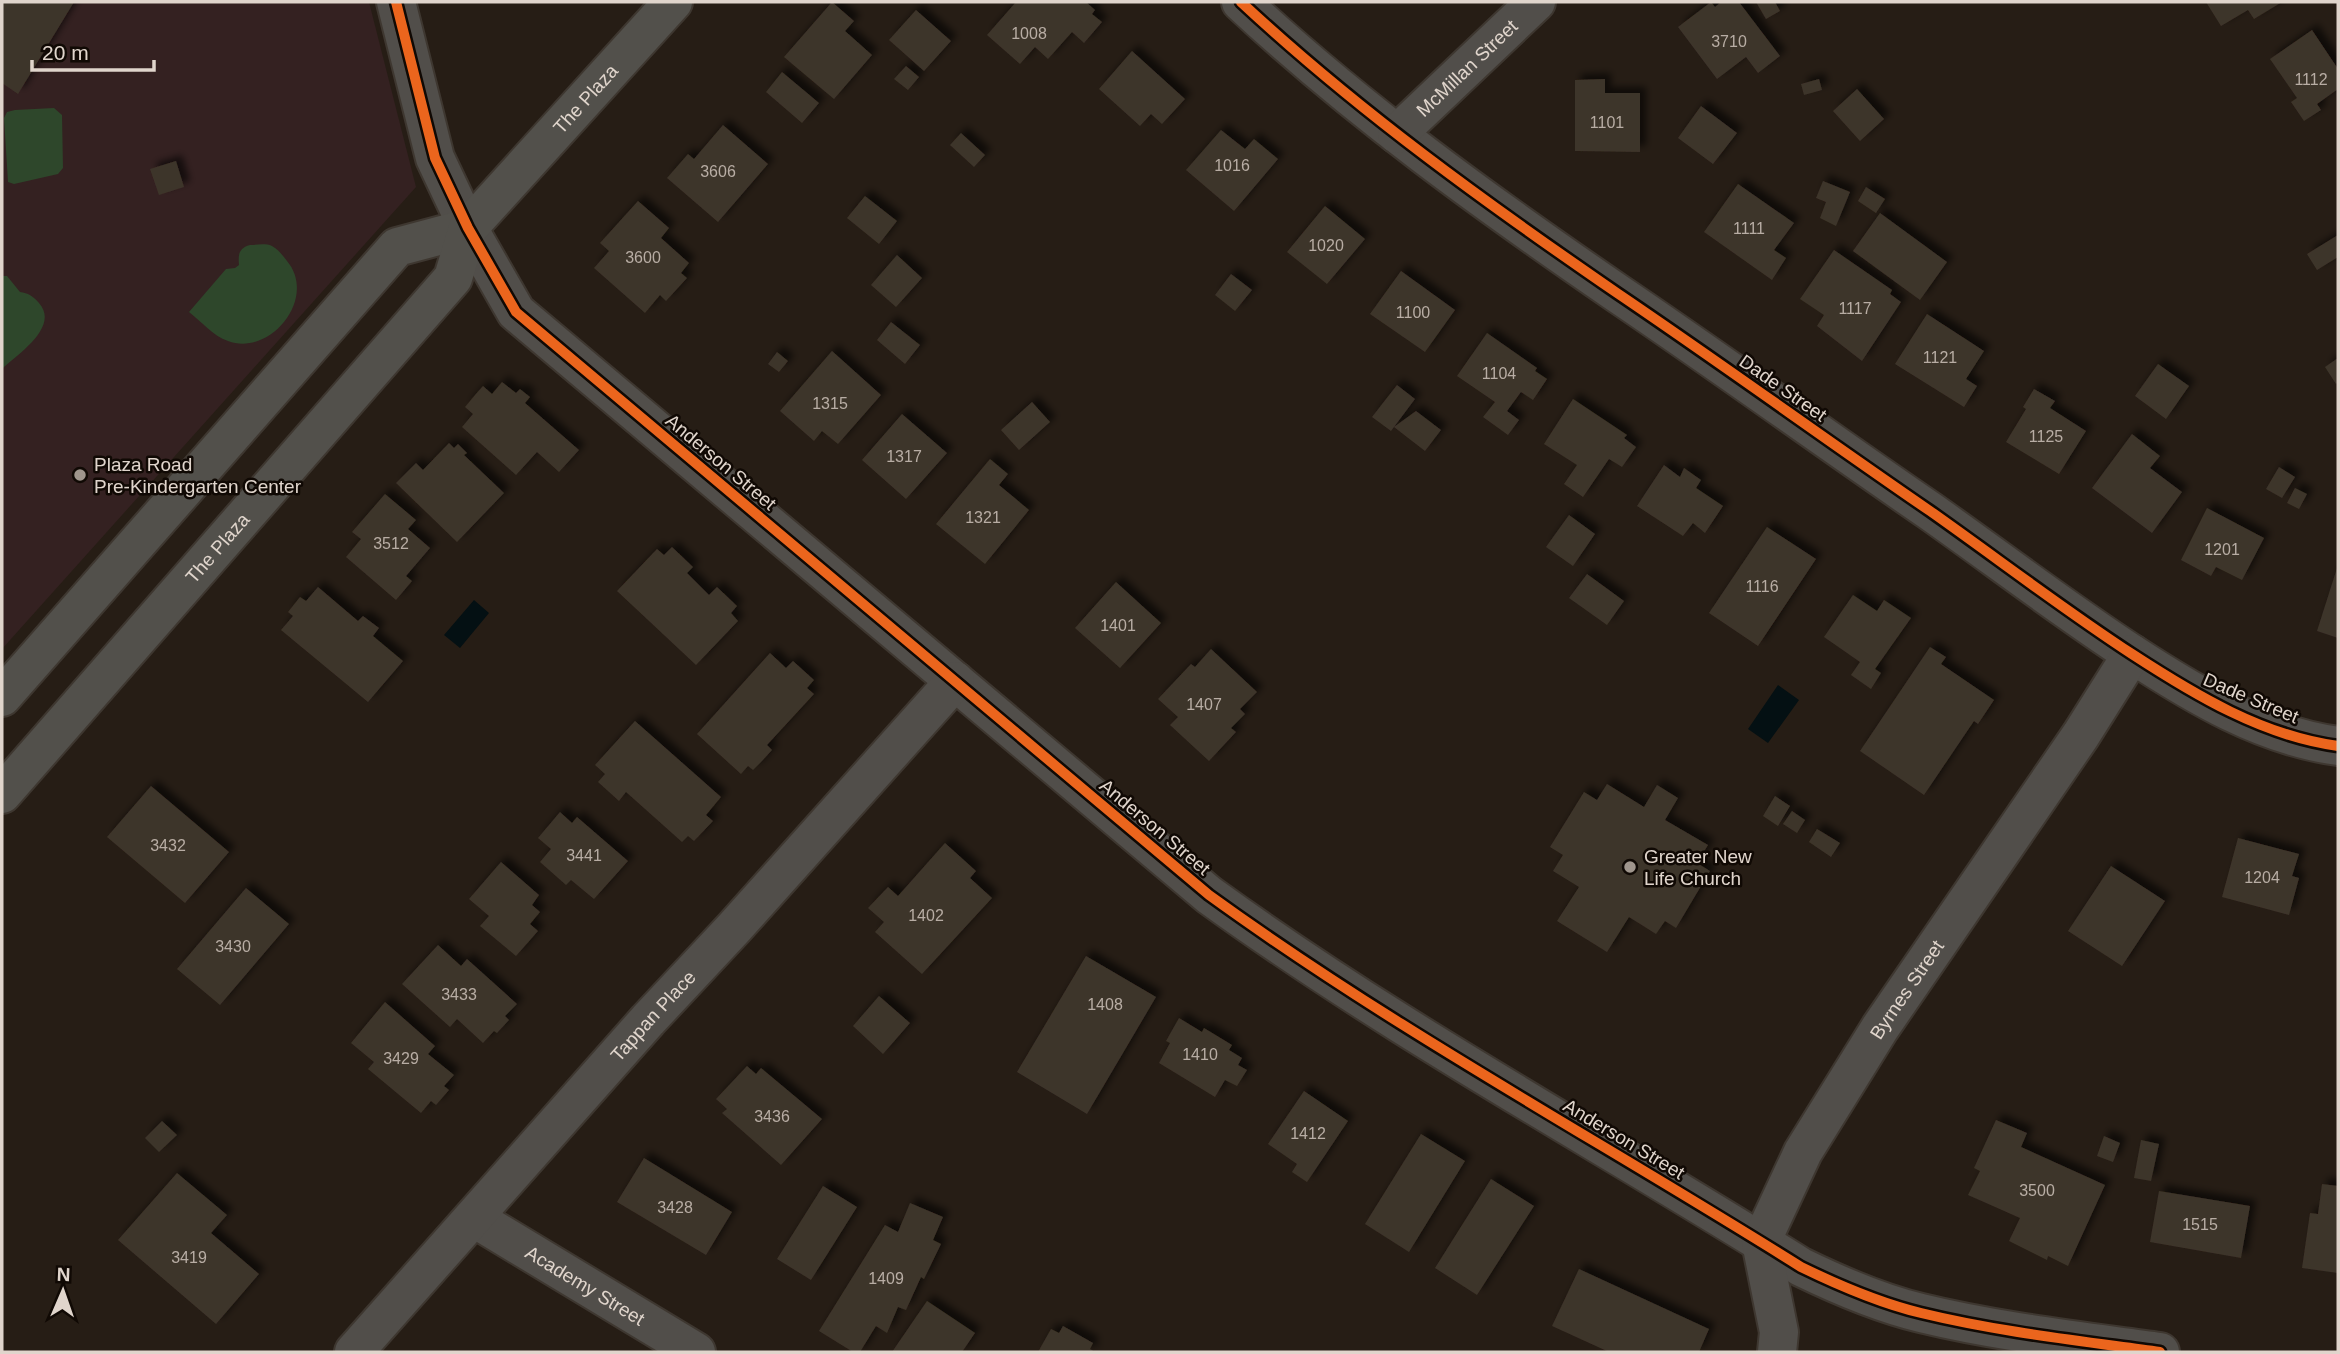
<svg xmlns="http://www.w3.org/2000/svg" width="2340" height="1354" viewBox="0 0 2340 1354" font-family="Helvetica,sans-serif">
<defs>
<filter id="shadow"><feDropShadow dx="6" dy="-6" stdDeviation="3.5" flood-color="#0009"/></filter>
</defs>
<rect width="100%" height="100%" fill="#261d15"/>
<path fill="#342121" d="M2,2H369L416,187L2,649Z"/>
<path fill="#2e472b" d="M54,108L62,115L63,168L58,174L14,184L8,182L4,118L7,112L15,110Z
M250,245C257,245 265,243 272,246C278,249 283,256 287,261C318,298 270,357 228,341C213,336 201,321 189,312L226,269L235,268L239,265C238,254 239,248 250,245Z
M2,276H7L20,292C28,293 33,296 39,303C60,327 18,354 2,369Z"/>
<path fill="#041013" d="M474,600L489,613L460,648L444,635Z
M1778,685L1799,700L1768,743L1748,729Z"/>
<path fill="#3e342a" filter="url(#shadow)" d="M2,2H74L18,94L2,83Z
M832,2L854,21L845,31L872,55L834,99L784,57Z
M1016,2H1086L1095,10L1092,14L1102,22L1084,43L1072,32L1048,59L1035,47L1020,64L987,35Z
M1711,2L1715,7L1721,2H1739L1780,56L1758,73L1746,57L1717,79L1678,27Z
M1756,2H1775L1780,11L1766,19Z
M2206,2H2282L2254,19L2248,10L2221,26Z
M916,10L951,41L924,71L889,40Z
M2312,30L2338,69V89L2317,104L2321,110L2304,121L2291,102L2297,98L2270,59Z
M1132,51L1185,99L1162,124L1151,114L1140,126L1099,89Z
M906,66L919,77L908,90L894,79Z
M782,72L819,103L802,123L766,92Z
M1605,79V93H1640V152L1575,151V80Z
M1819,79L1822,90L1804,95L1801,84Z
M1857,89L1884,119L1860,141L1833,111Z
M1701,106L1737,133L1713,164L1678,138Z
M723,125L768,164L718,222L667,178L688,154L694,159Z
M1221,130L1245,149L1254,139L1278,159L1234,211L1186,170Z
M961,133L985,155L974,167L950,145Z
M176,161L184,187L159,195L150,169Z
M1823,181L1850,192L1836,226L1820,218L1826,202L1816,198Z
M1738,184L1794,223L1774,250L1786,258L1772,280L1704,232Z
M1866,187L1885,199L1876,213L1858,201Z
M865,196L897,221L879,244L847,218Z
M638,201L669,228L661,238L689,263L681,273L687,278L666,301L660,295L645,313L594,268L609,251L600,243Z
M1325,206L1365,239L1327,284L1287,252Z
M1880,213L1947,262L1920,300L1853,251Z
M2338,235V257L2317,270L2307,254Z
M1834,250L1892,290L1890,294L1901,302L1862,361L1817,326L1824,315L1800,299Z
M897,255L922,278L896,307L871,285Z
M1401,271L1455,310L1425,352L1370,314Z
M1231,274L1252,290L1235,311L1215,295Z
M1927,314L1984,351L1966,379L1977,386L1964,407L1895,364Z
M891,322L920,345L905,364L877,340Z
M1487,333L1537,368L1535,371L1547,379L1533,400L1521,392L1507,411L1519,420L1508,435L1483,417L1495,402L1457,376Z
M832,351L881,395L838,444L822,431L814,441L780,411Z
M777,352L788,361L779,372L768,364Z
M2338,358V382L2336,384L2325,367Z
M2158,364L2189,386L2166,419L2135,396Z
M502,382L516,393L520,389L530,397L525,403L579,450L559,472L537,452L516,475L462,427L473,414L465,407L475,395L483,386L492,394Z
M1397,385L1415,399L1394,427L1416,411L1441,430L1425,451L1394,427L1391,431L1372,417Z
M2034,389L2055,401L2050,408L2086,431L2059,474L2006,442L2026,409L2023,407Z
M1573,399L1627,435L1624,438L1636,447L1622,467L1609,459L1583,497L1564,484L1577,465L1544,444Z
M1032,402L1050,422L1019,450L1001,430Z
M902,414L947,453L906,499L862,460Z
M2132,434L2160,456L2150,468L2182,492L2152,533L2092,488Z
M449,443L454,448L458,444L467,453L464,455L504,493L457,542L396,483L416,463L423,470Z
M990,459L1008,474L999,485L1029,510L985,564L936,524Z
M1664,465L1680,477L1684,468L1701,480L1696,488L1723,506L1705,533L1693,523L1683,536L1637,506Z
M2279,467L2295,477L2282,498L2266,489Z
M2295,488L2307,494L2299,509L2287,503Z
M385,494L416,520L408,529L430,548L406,576L412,581L396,600L346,557L361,539L352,532Z
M2207,508L2264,538L2242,580L2216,567L2211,576L2181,560Z
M1569,515L1595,534L1573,566L1546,547Z
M1767,527L1816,559L1758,646L1709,613Z
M672,547L693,567L687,573L709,595L717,587L737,606L731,613L738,621L696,665L617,591L657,549L664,555Z
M2338,565V638L2317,631Z
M1587,574L1624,601L1607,625L1569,598Z
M1116,582L1161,623L1120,668L1075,628Z
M318,587L358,621L363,616L379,628L373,636L403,661L368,702L281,630L293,616L288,612L300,597L306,601Z
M1853,595L1877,611L1884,600L1911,618L1875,669L1881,673L1871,689L1851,675L1860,662L1824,637Z
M1930,647L1946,657L1941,664L1994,700L1978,724L1974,721L1924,795L1860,751Z
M1211,649L1257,692L1240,709L1245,714L1231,728L1236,732L1209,761L1170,725L1178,717L1158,699L1191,664L1195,667Z
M770,653L786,668L793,661L814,680L807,688L814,694L767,745L772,750L762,761L753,770L748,766L741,774L697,734Z
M635,721L721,797L706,815L713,821L694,841L688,836L682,842L626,792L619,801L598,782L605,774L595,765Z
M1607,784L1644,807L1657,785L1678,798L1665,820L1708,845L1697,863L1710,871L1676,928L1665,921L1656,934L1629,917L1607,952L1557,921L1579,887L1553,871L1563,855L1550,847L1584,792L1597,800Z
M151,786L229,852L185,903L107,837Z
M1775,796L1790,806L1778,826L1763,816Z
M1792,811L1805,820L1797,833L1783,824Z
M560,812L572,823L577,817L628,861L594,899L571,880L566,885L540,862L551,849L538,838Z
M1817,829L1840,843L1831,857L1809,842Z
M2238,838L2299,854L2292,876L2299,878L2289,915L2222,897Z
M945,843L976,871L970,878L992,898L922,974L875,932L884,922L868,908L888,887L898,896Z
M501,862L539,895L532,905L540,912L530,924L538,931L516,956L480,926L489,916L469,899Z
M2111,866L2165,901L2122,966L2068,931Z
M246,888L289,924L220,1005L177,969Z
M438,945L461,966L467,959L517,1004L505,1016L509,1020L497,1033L494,1031L483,1043L457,1019L450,1027L402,984Z
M1086,956L1156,997L1087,1114L1017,1072Z
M879,996L910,1023L883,1054L853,1026Z
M385,1002L435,1046L428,1054L454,1075L444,1086L449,1090L436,1105L431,1101L421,1113L368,1069L374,1062L351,1043Z
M1179,1018L1202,1032L1204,1028L1232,1045L1229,1050L1242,1058L1238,1065L1247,1070L1237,1086L1225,1080L1215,1097L1159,1063L1170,1043L1166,1041Z
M747,1066L756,1074L761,1068L822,1119L781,1165L722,1113L727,1109L716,1099Z
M1304,1091L1348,1121L1307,1182L1292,1172L1297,1164L1268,1144Z
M1996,1120L2027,1133L2021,1147L2105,1185L2068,1266L2048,1256L2047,1260L2009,1241L2020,1218L1968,1195L1980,1171L1974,1168Z
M162,1121L177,1135L159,1152L145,1138Z
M1421,1134L1465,1161L1409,1252L1365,1224Z
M2104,1136L2120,1143L2113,1162L2097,1156Z
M2141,1140L2159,1144L2151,1181L2134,1178Z
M644,1158L732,1212L706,1255L617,1202Z
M177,1173L227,1215L211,1233L259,1274L216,1324L118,1240Z
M1491,1179L1534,1206L1477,1295L1435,1268Z
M2322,1184L2338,1186V1273L2302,1268L2310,1213L2318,1214Z
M823,1186L857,1207L811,1280L777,1259Z
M2159,1191L2250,1206L2241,1258L2150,1242Z
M910,1203L943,1217L933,1240L941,1244L924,1279L921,1277L906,1310L898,1307L887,1333L876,1326L860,1352H853L819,1331L885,1225L898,1232Z
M1579,1269L1709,1329L1699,1352H1609L1552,1326Z
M927,1301L975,1333L962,1352H892Z
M1063,1326L1093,1343L1090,1349L1095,1352H1038L1051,1329L1059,1333Z"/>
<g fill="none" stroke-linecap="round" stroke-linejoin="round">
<g stroke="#3e3730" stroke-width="42">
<g id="street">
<path d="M396,2L435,158L468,228L516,312L1209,895C1398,1032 1604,1143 1801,1267C1840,1286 1879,1303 1921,1313C1999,1332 2081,1341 2160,1352"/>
<path d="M1241,2C1357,110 1486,203 1617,293C1722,364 1825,439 1930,511C1998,559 2063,609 2132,654C2195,695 2263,736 2338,746"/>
<path id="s1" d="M1397,134L1536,2"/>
<path id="s2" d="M474,1218L696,1352"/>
<path id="s3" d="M354,1352L648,1020L734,928L955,681"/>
<path id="s4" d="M1777,1352L1779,1332L1761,1242L1803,1152L1880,1028L2081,735L2132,654"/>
</g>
</g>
<g stroke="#3e3730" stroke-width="42">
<g id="secondary">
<path d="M2,697L397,247L468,228"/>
<path id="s5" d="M2,794L453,278L468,228L673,2"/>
</g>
</g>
<use href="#street" stroke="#514e4a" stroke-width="38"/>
<use href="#secondary" stroke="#52504b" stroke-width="38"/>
<g stroke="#100904" stroke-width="15">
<path id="cycleway" d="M396,2L435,158L468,228L516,312L1209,895C1398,1032 1604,1143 1801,1267C1840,1286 1879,1303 1921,1313C1999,1332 2081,1341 2160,1352
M1241,2C1357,110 1486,203 1617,293C1722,364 1825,439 1930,511C1998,559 2063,609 2132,654C2195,695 2263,736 2338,746"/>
</g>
<use href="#cycleway" stroke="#eb651d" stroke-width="10"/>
</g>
<g fill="#9f958c" stroke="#100904" stroke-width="2.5">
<circle cx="80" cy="475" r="7"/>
<circle cx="1630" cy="867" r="7"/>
</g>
<g text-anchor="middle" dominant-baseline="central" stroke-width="5" stroke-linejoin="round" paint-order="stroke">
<g font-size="16" fill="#b8ada4">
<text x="1029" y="33">1008</text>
<text x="1729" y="41">3710</text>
<text x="2311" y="79">1112</text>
<text x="1607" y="122">1101</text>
<text x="1232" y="165">1016</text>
<text x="718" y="171">3606</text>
<text x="1749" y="228">1111</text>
<text x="1326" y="245">1020</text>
<text x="643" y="257">3600</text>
<text x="1855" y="308">1117</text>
<text x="1413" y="312">1100</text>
<text x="1940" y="357">1121</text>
<text x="1499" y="373">1104</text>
<text x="830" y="403">1315</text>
<text x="2046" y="436">1125</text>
<text x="904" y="456">1317</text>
<text x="983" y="517">1321</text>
<text x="391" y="543">3512</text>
<text x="2222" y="549">1201</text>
<text x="1762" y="586">1116</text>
<text x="1118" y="625">1401</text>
<text x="1204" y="704">1407</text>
<text x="168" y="845">3432</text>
<text x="584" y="855">3441</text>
<text x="2262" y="877">1204</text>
<text x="926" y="915">1402</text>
<text x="233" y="946">3430</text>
<text x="459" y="994">3433</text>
<text x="1105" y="1004">1408</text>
<text x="1200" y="1054">1410</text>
<text x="401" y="1058">3429</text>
<text x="772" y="1116">3436</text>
<text x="1308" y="1133">1412</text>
<text x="2037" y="1190">3500</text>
<text x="675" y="1207">3428</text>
<text x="2200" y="1224">1515</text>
<text x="189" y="1257">3419</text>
<text x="886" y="1278">1409</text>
</g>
<g font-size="19" fill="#e0d5cc" stroke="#100904">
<text stroke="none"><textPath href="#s1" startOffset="96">McMillan Street</textPath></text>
<text stroke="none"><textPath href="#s5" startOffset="912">The Plaza</textPath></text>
<text transform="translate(1783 388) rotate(35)">Dade Street</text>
<text transform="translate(721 462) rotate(40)">Anderson Street</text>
<text stroke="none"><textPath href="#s5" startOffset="327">The Plaza</textPath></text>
<text transform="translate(2251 698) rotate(23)">Dade Street</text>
<text transform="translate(1155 827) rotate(40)">Anderson Street</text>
<text stroke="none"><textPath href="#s4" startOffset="404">Byrnes Street</textPath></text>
<text stroke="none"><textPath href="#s3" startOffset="450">Tappan Place</textPath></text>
<text transform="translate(1624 1139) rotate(31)">Anderson Street</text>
<text stroke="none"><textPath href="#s2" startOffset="130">Academy Street</textPath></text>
</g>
<g font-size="19" fill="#e0d5cc" stroke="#100904" text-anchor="start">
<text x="94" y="464">Plaza Road<tspan x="94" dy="22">Pre-Kindergarten Center</tspan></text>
<text x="1644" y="856">Greater New<tspan x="1644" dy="22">Life Church</tspan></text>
</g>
</g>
<rect width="2340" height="1354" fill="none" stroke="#e0d5cc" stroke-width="7"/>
<g transform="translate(63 1291) rotate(2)" stroke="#100904" stroke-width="5" paint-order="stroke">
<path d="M0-5L12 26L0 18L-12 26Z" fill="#e0d5cc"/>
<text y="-10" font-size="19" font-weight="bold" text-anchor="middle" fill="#e0d5cc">N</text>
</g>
<path d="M32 60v10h122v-10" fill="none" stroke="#e0d5cc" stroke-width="3.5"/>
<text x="42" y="60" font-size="21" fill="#e0d5cc" stroke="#100904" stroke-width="5" paint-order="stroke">20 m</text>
</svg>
